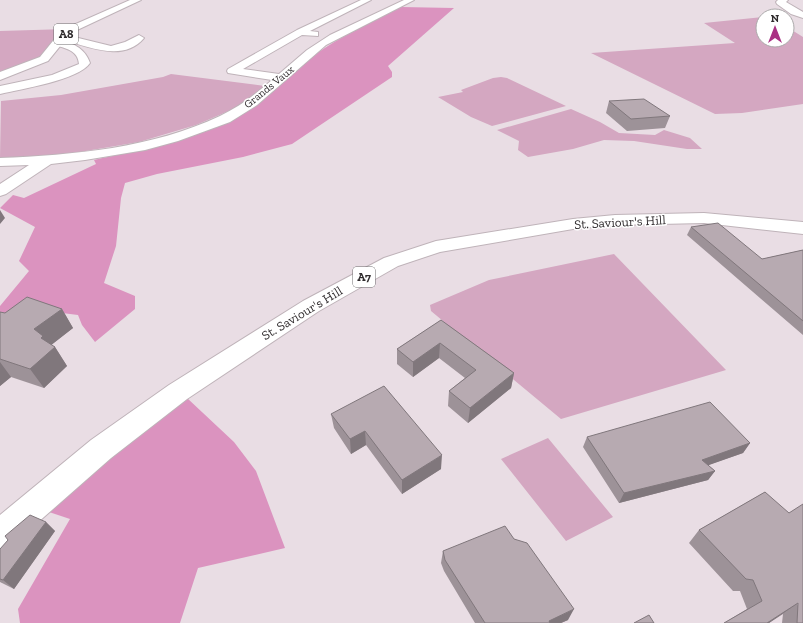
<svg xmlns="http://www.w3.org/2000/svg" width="803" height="623" viewBox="0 0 803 623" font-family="'Zilla Slab',serif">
<rect width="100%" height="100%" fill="#e9dde4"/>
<path fill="#d4a7c1" d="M763,17V40H787V27L803,37V104L742,113L715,114L591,53L735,43L704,23Z
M67,29L41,58L0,74V31Z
M171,74L265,86L245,104L196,125L139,142L56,156L0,158L1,101L61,95L163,77Z
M501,77L507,78L566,106L492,126L471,117L438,97L463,92L461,90L493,78Z
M571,109L600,122L619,133L655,135L664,130L690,138L702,149H687L634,141L604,140L573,149L528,157L518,150L519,141L497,130Z
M614,254L726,370L561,419L431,311L430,305L489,280Z
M548,438L613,517L566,541L501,459Z"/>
<path fill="#db93bf" d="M401,7L454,8L388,66L392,72V77L292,144L243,157L157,174L125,183L121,198L116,246L104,283L135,296V309L95,342L82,325L78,315L46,311L0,316V306L29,271L19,261L35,227L0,208L13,195L24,198L96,164L94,160C138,150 196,139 236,118C266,103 286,75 313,56C341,36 371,22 401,7Z
M187,398L234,442L256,471L285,548L198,568L180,623H20L18,609L70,519L43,510Z"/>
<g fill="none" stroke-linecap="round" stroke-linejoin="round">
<g stroke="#bfb3b9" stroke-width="2">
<path id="street" d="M361,0H371L310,31L318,32V36L302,35L243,69L279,74L307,50L330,35L404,0H414L326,45L257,105L230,122L178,141L145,150L85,160L51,164L6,194L0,196V184L29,165L0,166V158C74,155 152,148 220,116C239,107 256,94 272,80L228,73L227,71L228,69L297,30Z
M778,0H788L786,2L803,12V18L791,14L777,4L776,2Z
M66,35L111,46L125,42L139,35L144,38C123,63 88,46 63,40L61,38Z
M57,40C72,42 85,48 90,63C79,80 21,89 0,94V86L52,75L79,64C78,50 65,48 54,45L52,43L54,41Z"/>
</g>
<g stroke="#bfb3b9" stroke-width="2">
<path id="primary" d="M130,0H141L75,31L65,40L48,61L0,80V72L40,57L57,36L69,27Z
M704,213L803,222V234L704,223L615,225L573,229L440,252L398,266L319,311L187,399L111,458L11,546L0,551V515L91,440L169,385L303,301L384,258L436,241L573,219L615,215Z"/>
</g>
<use href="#street" fill="#fff" fill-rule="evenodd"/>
<use href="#primary" fill="#fff" fill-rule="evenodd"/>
</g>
<path fill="#9d9298" d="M609,101L670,116L665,128L627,131L606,113Z
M691,227L762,259L803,250V335L687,235Z
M62,309L73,328L51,345L55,347L67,366L44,388L11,377L0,386V312L5,313Z
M441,320L514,373L511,388L468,423L448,406L449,391L465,378L439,358L413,377L397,364V349Z
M331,414L441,469L402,494L366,445L351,454L334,428Z
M587,437L750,443L743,453L708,465L715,471L708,480L619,503L583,447Z
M765,492L803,623H782L783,614L769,623H724L747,609L740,591H733L689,543L699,530Z
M46,522L55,531L14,589L0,582V549Z
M443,551L568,620L561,623H475L444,571L441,563Z"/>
<path fill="#80777c" d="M0,210L5,218L0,224Z
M62,309L73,328L50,346L55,347L67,366L44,388L30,369L34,329Z
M440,343L439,358L413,377V362Z
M0,362L11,377L0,386Z
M514,373L511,388L468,423L470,408Z
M365,431L366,445L351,454L350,439Z
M750,443L743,453L695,470L702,460Z
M442,455L441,469L402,494V480Z
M715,471L708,480L619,503L624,493Z
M46,522L55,531L14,589L3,580Z
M798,603L769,623H767Z
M574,609L568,620L561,623H548L549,621Z"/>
<path fill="#b7aab1" stroke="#80777c" d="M644,99L670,116L631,119L609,101Z
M718,223L762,259L803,250V321L691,227Z
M27,297L62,309L34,329L43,336L41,338L55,347L30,369L0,359V312L5,313Z
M441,320L514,373L470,408L449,391L476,370L440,343L413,362L397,349Z
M384,386L442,455L402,480L365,431L350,439L331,414Z
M710,402L750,443L702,460L715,471L624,493L587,437Z
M765,492L789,513L803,504V623H797L798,603L767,623H724L762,601L753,580L746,579L699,530Z
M30,515L46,522L3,580L0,579V549L8,540L5,536Z
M505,526L514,539L527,543L574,609L549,621L550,623H485L445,560L443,551Z
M649,615L654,623H634Z"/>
<g text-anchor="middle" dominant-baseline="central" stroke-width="3" stroke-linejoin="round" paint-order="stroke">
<g font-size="11" fill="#2f2b2d" stroke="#fff">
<text transform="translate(269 87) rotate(-39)">Grands Vaux</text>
</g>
<g fill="#fff" stroke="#6d6b6c" stroke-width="1">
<rect x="54" y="24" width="24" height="20" rx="3"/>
<rect x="353" y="267" width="22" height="20" rx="3"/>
</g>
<g font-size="12" font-weight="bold" fill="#2f2b2d">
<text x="66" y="34">A8</text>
<text x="364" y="277">A7</text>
</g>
<g font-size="13" fill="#2f2b2d" stroke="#fff">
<text transform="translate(620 222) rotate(-3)">St. Saviour's Hill</text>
<text transform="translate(302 313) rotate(-31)">St. Saviour's Hill</text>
</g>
</g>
<g transform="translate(775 28)"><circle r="19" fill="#ffffff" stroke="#acaaab"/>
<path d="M0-3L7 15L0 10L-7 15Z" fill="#aa3084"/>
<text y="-6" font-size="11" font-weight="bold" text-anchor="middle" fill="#2f2b2d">N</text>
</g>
</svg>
